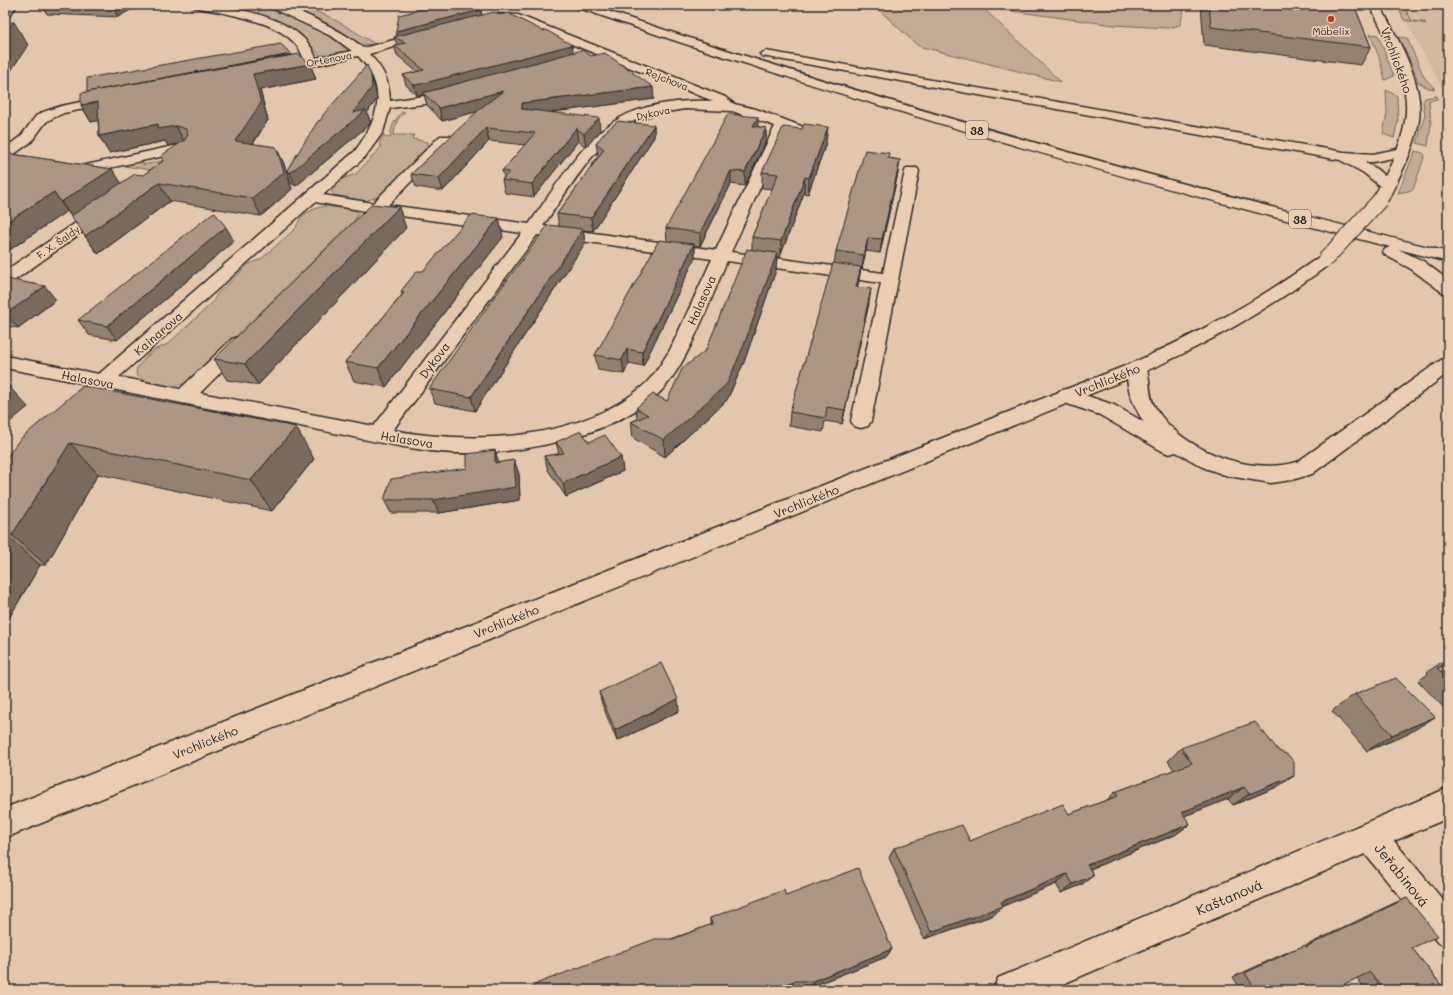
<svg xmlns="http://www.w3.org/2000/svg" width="1453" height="995" viewBox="0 0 1453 995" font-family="Mali,sans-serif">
<rect width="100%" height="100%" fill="#e3c7ad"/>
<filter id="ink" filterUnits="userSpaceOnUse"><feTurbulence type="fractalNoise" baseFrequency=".025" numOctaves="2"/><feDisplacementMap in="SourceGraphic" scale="8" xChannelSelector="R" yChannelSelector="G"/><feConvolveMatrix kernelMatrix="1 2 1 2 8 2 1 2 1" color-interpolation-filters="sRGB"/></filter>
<g filter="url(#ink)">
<path fill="#d2b9a1" d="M1397,5H1448V98Z"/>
<path fill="#c1ab95" stroke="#766b60" d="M285,5C319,5 349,29 377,45L361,44L331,26Z
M874,5H1183L1184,10L1180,25L1167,28L1114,25L982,7L1061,82L918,46Z
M1397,5H1403L1412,21L1425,22L1426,24L1404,20Z
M266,9C281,11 340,38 347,51L331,56L319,55L312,46L295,31L257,14L259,11Z
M1370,34L1378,35L1394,76L1385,80L1379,57Z
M1398,37L1407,38L1424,77L1435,89L1428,88L1418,82L1413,66Z
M1386,90L1397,96L1398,121L1394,138L1383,134L1387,113Z
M1437,96V99L1429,101L1431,124L1428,146L1417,143L1425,114L1423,102L1425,98Z
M402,112H405L398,119L393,135H414L412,139L428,142V148L378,197L364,201L334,195L331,191L344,178L356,174L381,147L379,143L384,135L386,138L391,137C389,129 396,118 402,112Z
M1415,151L1423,153L1425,155L1413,190L1398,193Z
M166,155H173L152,170L124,166L130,162L143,159V165L166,160Z
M325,206L355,210L359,214L353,222L189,382C173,389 151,386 137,376L136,371L139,365L147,356L154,350L168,344L212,303L217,294L249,264L261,259L296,228C300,214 311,209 325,206Z"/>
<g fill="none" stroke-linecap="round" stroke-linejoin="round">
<g stroke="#2b2b2b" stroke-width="3">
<path id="minor" d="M5,5H13L15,8L9,16L5,17Z
M194,5C231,5 303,17 316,58L352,51L333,37L265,5C270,5 276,4 280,5C302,11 347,33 363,48L425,32L431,35L429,37L369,54C383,68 389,80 390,101L424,96L455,88L461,92L459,95L425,104L390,108L383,132L365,157L323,195L373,203L440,136H450L452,139L450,142L388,205L529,224C554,190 582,139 620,118C647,103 683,100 713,101L512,20L497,18L496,16L497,14L518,15L725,97L734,104L756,109L801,126L803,129L801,132L796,133L786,130L731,252L883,273L905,171L907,168H917L919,171L871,421L868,426L861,428L854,426L851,421L881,283L727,261C711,298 686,370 657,395C600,443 495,461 423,450C380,444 337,433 295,425C232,413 170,401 107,388C101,394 96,395 88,393L85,388L87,384L5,368V356L99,374L355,151C379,119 389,88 358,56L279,73L275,72L273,69L275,66L304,60C294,21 228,15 195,7ZM685,109L732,111L775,126L716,250L543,226C565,195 598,138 632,122C649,114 667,112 685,109ZM315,202L365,211L362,214L365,217C372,219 375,218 380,213L522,233L374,426L200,393L246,347L248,343L246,339L239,337L232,339L180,389L119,377ZM537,235L712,259L671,348C663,361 655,375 644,385C580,441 473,445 393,430Z
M1370,5H1380C1397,39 1424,80 1419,120C1415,149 1400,175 1388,200L1385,203H1375L1372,200C1386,175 1401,149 1405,121C1412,81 1386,39 1370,5Z
M110,96L116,100L114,103L64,113L53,118L46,122L31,142L10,157L5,158V148L21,136L36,116L43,112L61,106Z
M178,145L192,146L195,153C191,159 184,162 177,160L175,157L178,153L86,173L81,172L79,169L81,166L86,165Z
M104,205L109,207L112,210L109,213L11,283L5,284V271L99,207Z
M1325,255L1331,257L1333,260L1331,263C1269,309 1213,341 1144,372L5,838V808L1130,364C1200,333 1257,301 1319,257Z
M1448,788V818L1394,841L1448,906V947L1437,942L1365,854L1049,990H993L998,978Z"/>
</g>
<g stroke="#2b2b2b" stroke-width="3">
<path id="major" d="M575,5H590C872,101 1159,180 1448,252V262L1398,249L1423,261L1448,280V293L1442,292L1411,269L1385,255L1383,252L1385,249L1390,247C1116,177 844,100 576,7Z
M766,51L1344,152L1373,154L1402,148L1407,149L1409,152L1407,155L1373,162H1363L1374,167L1392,182L1394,185L1392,188H1382L1364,173L1340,160L762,56L760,54Z
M1448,358V373L1312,474L1292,480L1271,483L1228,476L1205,468L1176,452L1169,454L1162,451L1100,415L1059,401L1056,396L1059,391L1066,389L1073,391L1114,405L1144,422C1135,409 1121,379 1130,364L1137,362L1144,364C1152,376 1147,394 1155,407C1180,450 1250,476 1297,462L1441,360Z"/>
</g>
<use href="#minor" fill="#ebceb2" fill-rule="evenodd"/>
<use href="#major" fill="#ebceb2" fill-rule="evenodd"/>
<g stroke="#2b2b2b" stroke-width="17" stroke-linecap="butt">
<path id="minor-bridge" d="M1325,260L1380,200"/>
</g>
<use href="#minor-bridge" stroke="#ebceb2" stroke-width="15"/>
</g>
<path fill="#938272" stroke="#2b2b2b" d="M42,5H139L118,17L47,14Z
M1201,5H1354L1371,47L1361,65L1204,45Z
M482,15L573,53L654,99L552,112L600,131L586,147L578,141L534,197L505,193L502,180L504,177L502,171L525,145L489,141L443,191L416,187L411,174L478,111L442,121L427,105L424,95H417L406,85L403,75L417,72L397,55L394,45H397L394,37Z
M291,54L292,55L310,64L316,79L260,90L268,120L253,144L276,147L284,164L292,189L261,216L170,201L98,254L67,211L5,253V153L112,169L121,183L143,175L163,161L179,144L168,146L165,141L109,153L99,136L98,120L91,122L81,105Z
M375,88L377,99L367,113L371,123L296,186L292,184L287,170L321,120Z
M654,125V137L593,231L583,230L585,243L475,411L435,403L429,389L559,226L557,214L575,190L598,156L596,143Z
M758,127L766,128V141L745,186L731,184L700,246H695V258L643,366L629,363L624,374L598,370L595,355L667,241L666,228Z
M826,143L808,194L804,193L780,257H777L776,270L744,362L727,400L665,457L633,438L631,422L637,419L636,408L667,401L706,350L752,250V237L772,189L762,188V172Z
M888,158L900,160L898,173L880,253L866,251L862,269L861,268L857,287L869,303L842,424L825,421L823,432L789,426L790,412L834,264L836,251Z
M406,228L258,385L227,380L214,359Z
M503,237L386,387L354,381L345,362L402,295L401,291L423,271Z
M234,241L117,340L89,335L78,320Z
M5,281L56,300L18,328L5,326Z
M83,386L314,459L272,511L98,474L46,565H40L5,625V460Z
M556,442H589L621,457L623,471L566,497L548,470L544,456L559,454Z
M514,460L519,474L520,500L439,513H391L384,500L499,463Z
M1448,658V712L1418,681L1428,674L1427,672Z
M599,692L679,711L617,741L602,704Z
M1355,694L1408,734L1367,751L1332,711Z
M1181,748L1277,787L1233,805L1228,799L1184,816L1190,824L1175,835L1090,869L1094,875L1081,885L1061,893L1056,884L1003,906L994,915L924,939L889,858L894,848L970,841L1069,814L1107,800L1115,792L1174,770L1168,761Z
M786,896L892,949L886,957L810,987H792L785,990H529L710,925V918Z
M1407,898L1412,948L1445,990H1366L1357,978L1332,990H1241L1233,977L1292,950L1305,946L1392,904Z"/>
<path fill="#786a5c" stroke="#2b2b2b" d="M112,5H139L118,17Z
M481,10L482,16L397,37L396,31Z
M14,22L28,45L5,80V34Z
M572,45L574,55L423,93L424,95H417L414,85Z
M291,54L294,60L87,92Z
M310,64L316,79L260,90L268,120L243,158L235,141L253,74Z
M371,75L375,88L377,99L367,113L371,123L296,186L290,173L353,113Z
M653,87L654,99L524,116L522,109V103Z
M503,91L506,104L442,121L439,108Z
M98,102L108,119L91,122L81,105Z
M758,117V130L753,126Z
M599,118L600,131L586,147L584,134Z
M158,124L176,126L185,143L168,146L165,141L109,153L99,136Z
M654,125V137L593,231L591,218Z
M828,127L826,143L808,194L809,178Z
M486,128L489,141L443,191L439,178Z
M576,128L578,141L534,197L532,184Z
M766,128V141L745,186V172Z
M276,147L284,164L292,189L261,216L252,198Z
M900,160L898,173L880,253L882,239Z
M112,169L125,188L75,222L61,202Z
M731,171V184L700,246V233Z
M805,177L804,193L780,257L781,241Z
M159,183L170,201L98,254L85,236Z
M54,192L67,211L5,253V223Z
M399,207L406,228L258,385L245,364Z
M499,218L503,237L386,387L378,368Z
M226,227L234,241L117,340L107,326Z
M583,229L585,243L475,411L471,397Z
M868,238L866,251L862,269L864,255Z
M694,244L695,258L643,366L642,352Z
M777,253L776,270L744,362L727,400L665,457L664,440Z
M861,267L859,281L854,301L856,287Z
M45,286L56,300L18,328L6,314Z
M871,289L869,303L842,424L845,410Z
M627,349L629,363L624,374L622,360Z
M5,382L28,407L5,426Z
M296,427L314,459L272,511L251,480Z
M70,443L98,474L46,565L12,535Z
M495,450L499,464L495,463Z
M621,457L623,471L566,497L563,483Z
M514,460L519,474L520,500L439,513L433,500Z
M6,535L40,565L5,625V536Z
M678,699L679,711L617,741L615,730Z
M1435,717L1408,734L1367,751L1392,735Z
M1294,776L1277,787L1233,805L1249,794Z
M1244,787L1228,799L1167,823L1182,812Z
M1190,824L1175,835L1075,875L1087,865Z
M1067,874L1056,884L1003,906L994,915L924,939L931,932Z
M1094,875L1081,885L1061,893L1073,884Z
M892,949L886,957L810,987L813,981Z
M794,981L792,987L785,990H771Z"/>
<path fill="#ab9784" stroke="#2b2b2b" d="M439,5H470L481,10L396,31L399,15Z
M1209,5H1354L1371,47L1211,27Z
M494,12L500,15L508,13L543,31L546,30L572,45L421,84L414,85L403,75L424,70L394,45L406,43L394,37Z
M14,22L5,34V23Z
M281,44L291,54L87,92V78Z
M582,50L591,56L605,53L653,87L522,103V109L599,118L584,134L576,128L532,184L502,180L509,172L502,171L535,133L486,128L439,178L411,174L482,107L503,91L439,108L423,93Z
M299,54L310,64L253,74L261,103L235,141L276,147L284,172L252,198L159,183L85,236L71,216L135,174L143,175L163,161L162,155L185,140L188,134L186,129L176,126L158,129V124L99,136L98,102L81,105V93Z
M367,65L371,75L372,87L353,113L366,110L290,173L287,170L318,121L321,120L323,115Z
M728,114L758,117L753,126L766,128L745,172L731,171L700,233L666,228Z
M618,121L654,125L591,218L557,214L575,190L604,149L596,143L606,131Z
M804,124L828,127L809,178L805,177L781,241L752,237L778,174L762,172L783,127L802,129Z
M865,150L889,153L888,158L900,160L882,239L868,238L864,255L836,251Z
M5,153L112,169L61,202L54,192L5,223Z
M372,204L399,207L245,364L214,359Z
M214,212L226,227L107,326L78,320Z
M471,215L499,218L378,368L345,362L404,293L401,291L417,271H423Z
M548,225L583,229L471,397L429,389L493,299Z
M659,240L694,244L642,352L627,349L622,360L595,355Z
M747,249L777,253L744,345L727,384L664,440L631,422L648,415L636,408L653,394L667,401L682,369L706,350Z
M833,263L861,267L856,287L871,289L845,410L827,407L825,418L790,412Z
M7,279L45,286L6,314H5V281Z
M83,386L296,427L251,480L70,443L12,535H6L5,536V460L19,440Z
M581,431L589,442L605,435L621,457L563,483L544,456L564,453L556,442Z
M495,450V463L514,460L516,487L433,500H384L391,479L467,468V454Z
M661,663L678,699L615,730L599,692Z
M1448,664V679L1437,668Z
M1396,678L1435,717L1392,735L1355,694Z
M1255,722L1279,751L1288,755L1294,762V776L1249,794L1244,787L1182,812L1190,824L1087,865L1094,875L1073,884L1067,874L1001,902L1003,906L931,932L894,848L962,825L970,841L1063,804L1069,814L1118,796L1115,792L1192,763L1181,748Z
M858,868L892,949L813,981H794L771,990H529L538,983L655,939H673L712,924L710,918L784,890L786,896Z
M1407,898L1438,936L1412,948L1445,990H1384L1370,972L1332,990H1256L1245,973L1305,945L1306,947Z"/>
</g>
<circle fill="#c8321e" stroke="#ebceb2" stroke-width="1.5" cx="1331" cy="19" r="4"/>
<g text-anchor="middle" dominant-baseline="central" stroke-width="3.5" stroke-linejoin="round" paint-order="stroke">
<g font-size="10" fill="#2b2b2b" stroke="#ebceb2">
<text x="1331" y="31">Möbelix</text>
</g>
<g font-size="10" fill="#2b2b2b" stroke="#ebceb2">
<text transform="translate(329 59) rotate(-11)">Ortenova</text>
<text transform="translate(667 79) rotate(21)">Rejchova</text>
<text transform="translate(653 113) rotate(-13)">Dykova</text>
<text transform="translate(58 242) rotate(-35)">F. X. Šaldy</text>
</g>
<g fill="#ebceb2" stroke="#655c54" stroke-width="1">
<rect x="966" y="121" width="22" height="18" rx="3"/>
<rect x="1289" y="210" width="22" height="18" rx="3"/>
</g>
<g font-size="11" font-weight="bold" fill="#2b2b2b">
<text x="977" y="130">38</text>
<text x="1300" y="219">38</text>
</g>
<g font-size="12" fill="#2b2b2b" stroke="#ebceb2">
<text transform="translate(1397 60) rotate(70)">Vrchlického</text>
<text transform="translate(701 300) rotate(-66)">Halasova</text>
<text transform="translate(158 333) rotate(-41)">Kainarova</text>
<text transform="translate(434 360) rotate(-53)">Dykova</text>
<text transform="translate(88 379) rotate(11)">Halasova</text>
<text transform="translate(1107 380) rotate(-22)">Vrchlického</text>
<text transform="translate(407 439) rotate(9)">Halasova</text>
<text transform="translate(806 501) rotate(-22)">Vrchlického</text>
<text transform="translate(506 621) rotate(-22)">Vrchlického</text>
<text transform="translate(205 742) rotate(-22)">Vrchlického</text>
</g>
<g font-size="14" fill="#2b2b2b" stroke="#ebceb2">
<text transform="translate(1402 875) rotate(51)">Jeřabinová</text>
<text transform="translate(1229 897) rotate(-23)">Kaštanová</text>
</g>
</g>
<rect width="1453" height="995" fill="none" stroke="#ebceb2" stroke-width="20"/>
<rect x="10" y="10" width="1433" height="975" fill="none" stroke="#2b2b2b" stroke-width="1.5" filter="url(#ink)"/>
</svg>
